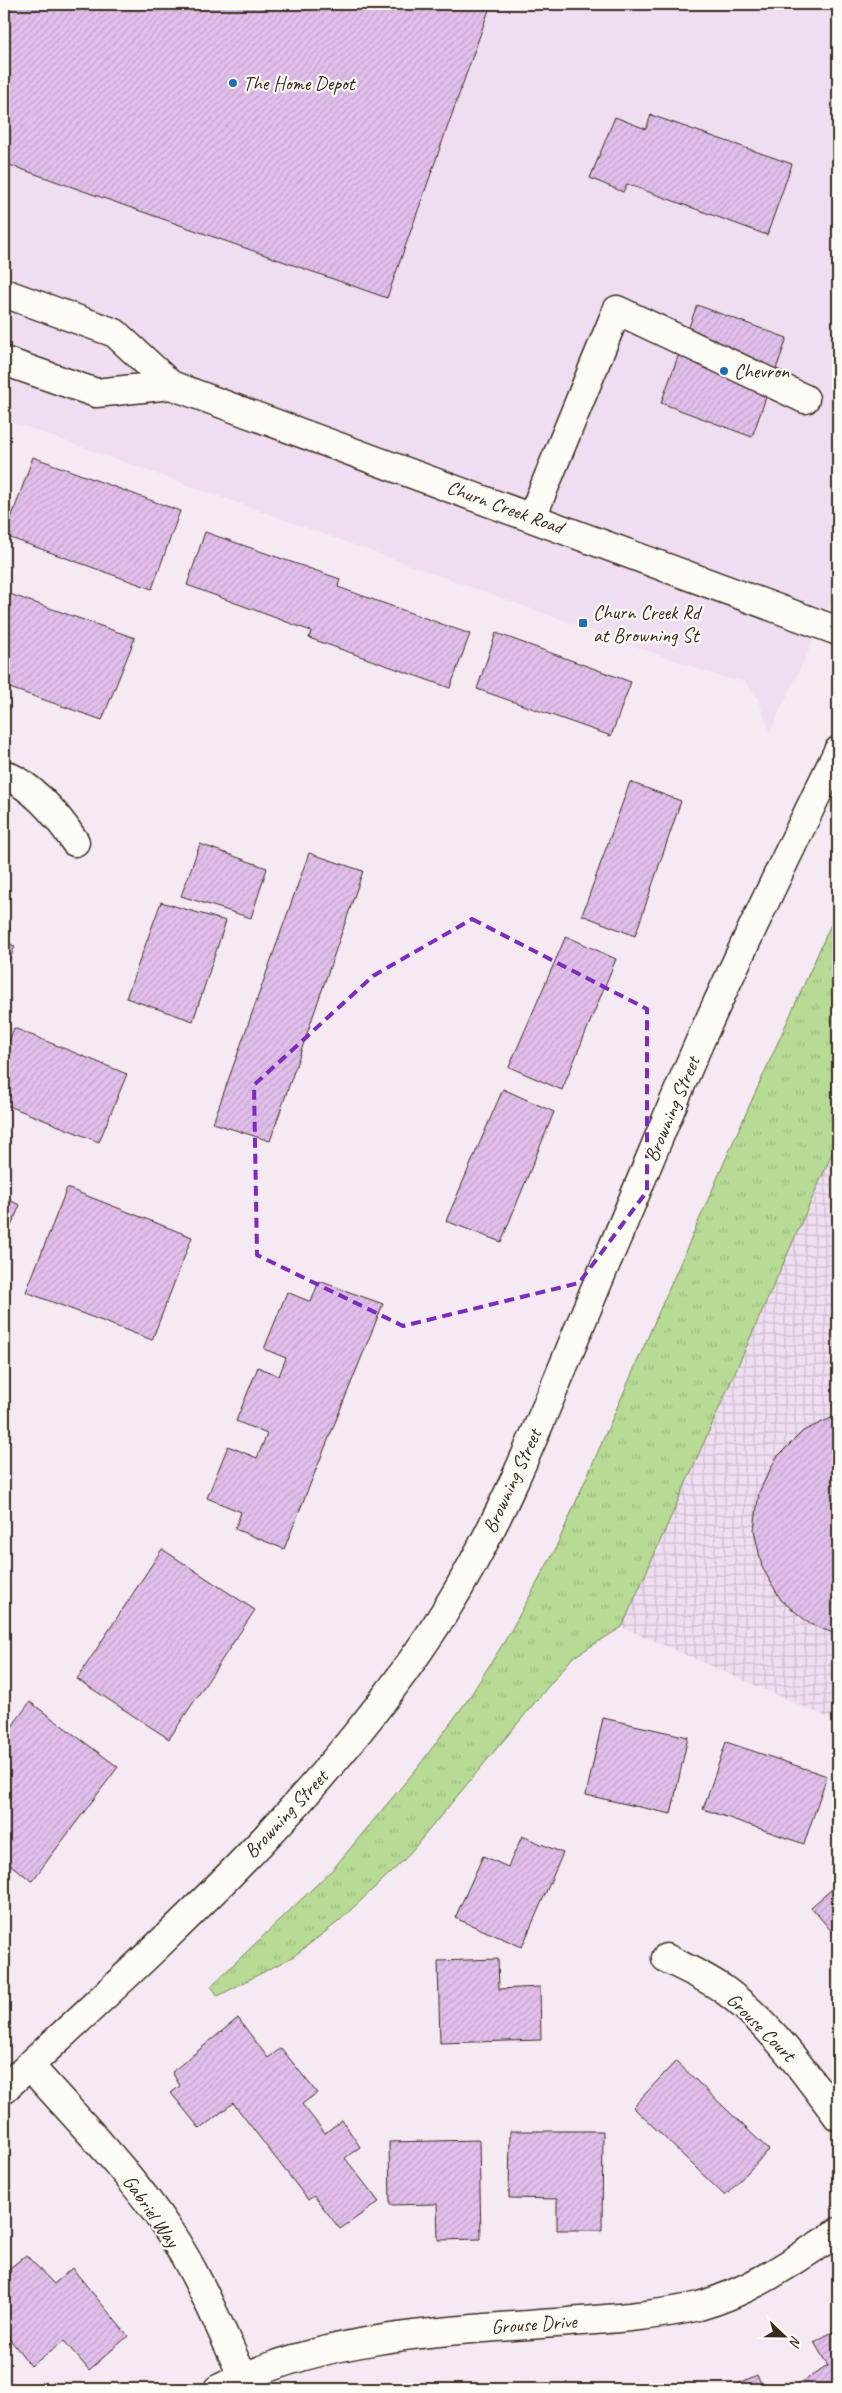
<svg xmlns="http://www.w3.org/2000/svg" width="842" height="2393" viewBox="0 0 842 2393" font-family="Caveat,sans-serif">
<defs>
<pattern id="industrial-grid" width="8" height="8" patternUnits="userSpaceOnUse" patternTransform="scale(1.25)"><rect width="8" height="8" fill="#efddf1"/><path d="M0 4h8M4 0v8" fill="none" stroke="#cebece"/></pattern>
<pattern id="grass-tufts" width="24" height="20" patternUnits="userSpaceOnUse" patternTransform="scale(1.25)"><rect width="24" height="20" fill="#b7db95"/><path d="M3 7l-1-3M5 7V3M7 7l1-3M15 17l-1-3M17 17v-4M19 17l1-3" fill="none" stroke="#9ebc80"/></pattern>
<pattern id="building-hatch" width="6" height="6" patternUnits="userSpaceOnUse" patternTransform="scale(1.25)"><rect width="6" height="6" fill="#e1bfeb"/><path d="M-1 1l2-2M0 6l6-6M5 7l2-2" fill="none" stroke="#c2a4c9"/></pattern>
</defs>
<rect width="100%" height="100%" fill="#f5eaf3"/>
<filter id="ink" filterUnits="userSpaceOnUse"><feTurbulence type="fractalNoise" baseFrequency=".02" numOctaves="2"/><feDisplacementMap in="SourceGraphic" scale="10" xChannelSelector="R" yChannelSelector="G"/><feConvolveMatrix kernelMatrix="1 2 1 2 8 2 1 2 1" color-interpolation-filters="sRGB"/></filter>
<g filter="url(#ink)">
<path fill="#efddf1" d="M4,4H838V588L770,732L758,699L745,682L721,677L4,419Z"/>
<path fill="url(#industrial-grid)" d="M838,1140V1722L622,1627Z"/>
<path fill="url(#grass-tufts)" stroke="#79825a" d="M838,909V1140L622,1627L572,1658L404,1860L338,1922L294,1956L218,1996L211,1986L333,1869L418,1767L469,1698L509,1634L554,1552L738,1131Z"/>
<path fill="url(#building-hatch)" stroke="#3b2a1e" d="M4,4H491L387,298L4,163Z
M651,115L792,164L767,235L627,184L623,192L590,178L615,117L646,129Z
M697,305L787,338L752,437L661,403Z
M33,457L180,511L152,589L5,536Z
M205,532L340,579L338,587L470,634L450,688L309,638L311,631L187,585Z
M4,592L135,638L102,720L4,686Z
M496,633L631,682L611,736L477,689Z
M630,782L681,801L635,936L582,915Z
M200,844L267,868L251,918L181,896Z
M309,853L363,871L270,1141L213,1123Z
M161,902L226,921L193,1021L126,998Z
M566,936L616,959L562,1090L509,1067Z
M4,942L15,946L4,974Z
M14,1028L127,1074L99,1142L4,1104V1055Z
M503,1089L554,1112L501,1242L446,1221Z
M67,1188L192,1237L152,1340L26,1292Z
M4,1198L20,1205L4,1243Z
M319,1281L383,1304L284,1549L235,1529L241,1512L207,1498L228,1446L257,1458L267,1434L236,1421L258,1367L279,1376L286,1358L264,1349L287,1292L311,1302Z
M838,1415V1635L810,1624L781,1600L762,1567L754,1530L759,1492L776,1458L803,1431Z
M162,1549L255,1610L169,1739L77,1679Z
M30,1702L118,1767L32,1881L4,1860V1737Z
M603,1718L688,1737L671,1814L586,1795Z
M726,1742L827,1776L804,1844L703,1809Z
M522,1836L563,1853L522,1947L455,1918L483,1856L508,1867Z
M838,1884V1939L811,1907Z
M498,1959L499,1989L540,1987L541,2040L440,2043L438,1961Z
M238,2018L268,2058L281,2048L317,2093L302,2104L325,2133L342,2120L360,2147L345,2158L379,2202L340,2229L314,2196L308,2200L233,2103L200,2129L171,2093L180,2086L172,2072Z
M676,2061L769,2150L725,2196L633,2107Z
M510,2131H603L602,2230H557V2199L509,2198Z
M479,2140L481,2239L438,2240L437,2204L390,2205L389,2142Z
M26,2255L54,2284L72,2268L128,2336L89,2370L64,2341L31,2366L4,2332V2273Z
M838,2329V2389H801L798,2384L828,2366L814,2342Z
M757,2375L764,2389H726L735,2385Z"/>
<g fill="none" stroke-linecap="round" stroke-linejoin="round">
<g stroke="#3b2a1e" stroke-width="31">
<path id="minor" d="M532,517L617,310L805,399
M4,774C35,788 57,814 75,842
M666,1958C685,1968 706,1977 723,1989C770,2023 804,2071 838,2117
M29,2065C77,2119 129,2171 169,2231C199,2276 220,2328 243,2377
M4,2089C162,1942 327,1797 444,1613C512,1504 556,1381 606,1263C638,1190 667,1115 700,1041C744,943 791,847 838,751
M218,2389C323,2336 441,2331 556,2323C604,2319 652,2317 699,2306C750,2292 794,2261 838,2232"/>
</g>
<g stroke="#3b2a1e" stroke-width="31">
<path id="major" d="M4,293L115,333L171,385L838,631
M4,361L96,393L171,385"/>
</g>
<use href="#minor" stroke="#fdfcf7" stroke-width="28"/>
<use href="#major" stroke="#fdfcf7" stroke-width="28"/>
</g>
</g>
<path fill="none" stroke="#7b2cbf" stroke-width="4" stroke-dasharray="10 6" stroke-linejoin="round" d="M472,919L647,1009V1191L579,1283L403,1326L257,1255L254,1085L373,976Z"/>
<g fill="#1f6fb2" stroke="#fdfcf7" stroke-width="2">
<circle cx="233" cy="83" r="5"/>
<circle cx="724" cy="371" r="5"/>
<rect x="578" y="618" width="10" height="10" rx="2.5"/>
</g>
<g text-anchor="middle" dominant-baseline="central" stroke-width="4.5" stroke-linejoin="round" paint-order="stroke">
<g font-size="20" fill="#3b2a1e" stroke="#fdfcf7" text-anchor="start">
<text x="243" y="83">The Home Depot</text>
<text x="734" y="371">Chevron</text>
<text x="593" y="612">Churn Creek Rd<tspan x="593" dy="23">at Browning St</tspan></text>
</g>
<g font-size="20" fill="#3b2a1e" stroke="#fdfcf7">
<text transform="translate(505 507) rotate(20)">Churn Creek Road</text>
<text transform="translate(672 1109) rotate(-67)">Browning Street</text>
<text transform="translate(512 1481) rotate(-65)">Browning Street</text>
<text transform="translate(286 1814) rotate(-47)">Browning Street</text>
<text transform="translate(761 2027) rotate(45)">Grouse Court</text>
<text transform="translate(151 2211) rotate(55)">Gabriel Way</text>
<text transform="translate(534 2324) rotate(-4)">Grouse Drive</text>
</g>
</g>
<rect width="842" height="2393" fill="none" stroke="#fdfcf7" stroke-width="20"/>
<rect x="10" y="10" width="822" height="2373" fill="none" stroke="#3b2a1e" stroke-width="2" filter="url(#ink)"/>
<g transform="translate(784 2336) rotate(112)" stroke="#fdfcf7" stroke-width="4" paint-order="stroke">
<path d="M0-4L9 19L0 12L-9 19Z" fill="#3b2a1e"/>
<text y="-8" font-size="14" font-weight="bold" text-anchor="middle" fill="#3b2a1e">N</text>
</g>
</svg>
